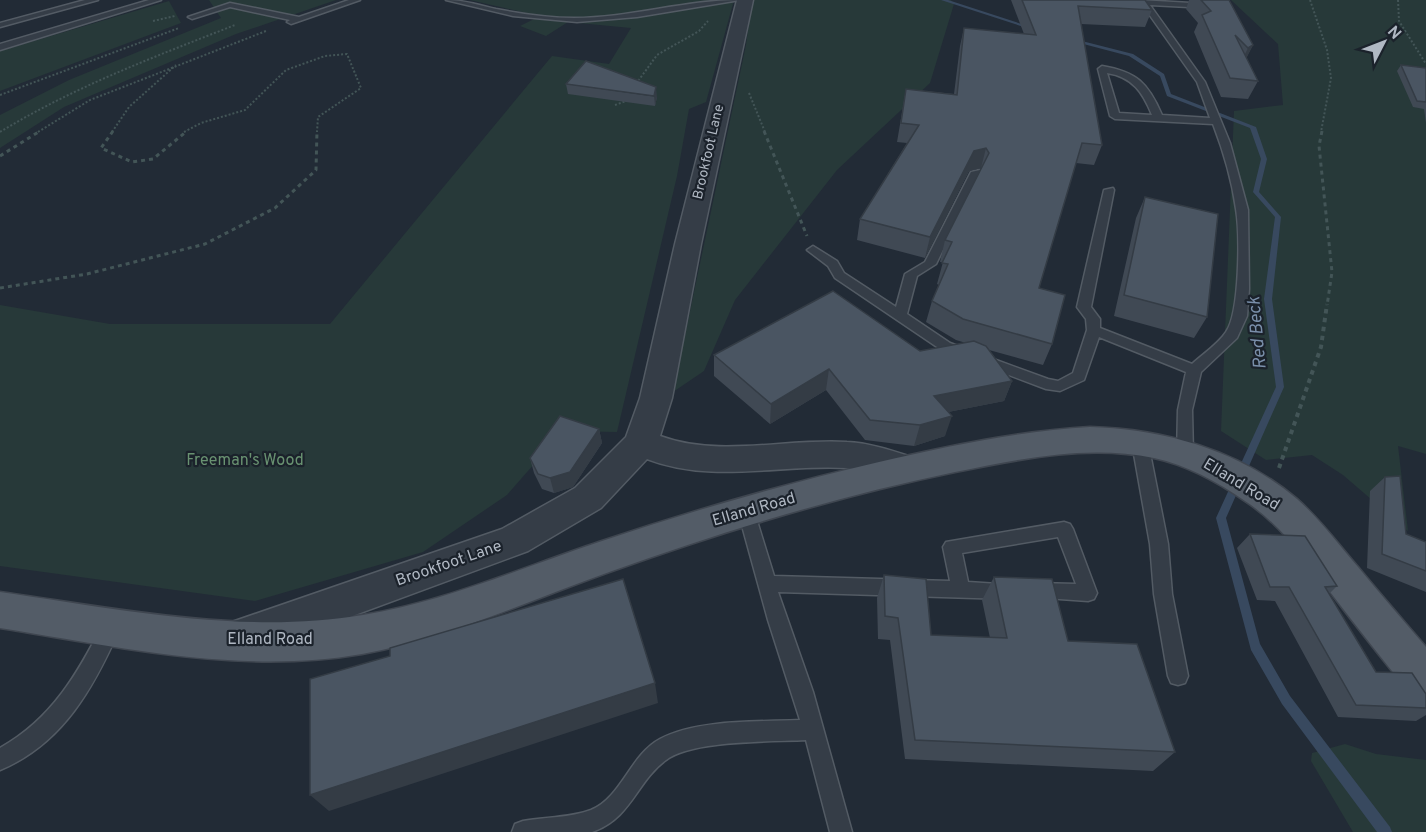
<svg xmlns="http://www.w3.org/2000/svg" width="1426" height="832" viewBox="0 0 1426 832" font-family="Overpass,sans-serif">
<rect width="100%" height="100%" fill="#222b36"/>
<path fill="#273939" d="M209,0H336L236,34L64,107L0,148V115L69,80L221,18Z
M470,0H734L706,102L689,109L677,176L617,432L563,431L507,495L423,552L255,601L0,566V305L110,324H330L552,56L609,64L631,28L568,22L546,36L520,26L540,16Z
M752,0H951L954,4L930,83L837,170L735,300L704,371L673,392L746,45Z
M1231,0H1426V454L1398,446L1408,531L1343,475L1312,455L1266,460L1221,431L1234,111L1283,105L1278,44Z
M169,1L181,23L0,91V51Z
M1345,744L1376,754L1426,760V832H1353L1311,761L1312,753Z"/>
<g fill="none" stroke-linecap="round" stroke-linejoin="round">
<path fill="#38495f" fill-rule="evenodd" d="M941,0H948L1034,28L1030,29Z
M1074,39L1133,54L1164,74L1171,94L1256,127L1267,159L1259,192L1281,217L1272,299L1284,387L1226,518L1260,644L1290,696L1390,827L1392,832H1377L1282,704L1251,650L1216,518L1276,387L1264,299L1275,217L1253,192L1261,159L1250,128L1167,96L1160,76L1129,56L1072,41V40Z"/>
<g stroke="#535b64" stroke-width="3">
<path id="service" d="M85,0H98L0,27V23Z
M149,0H161L0,50V44Z
M349,0H360L291,24L287,22L290,20L230,7L192,19L188,17L230,3L299,17Z
M446,0C463,0 479,5 496,9C522,14 548,18 574,18C630,18 684,0 740,0L637,17L577,22L513,16Z
M1139,0L1208,4L1212,6L1208,8L1150,5L1205,82L1230,143L1248,210L1249,289L1247,316L1237,338L1201,372L1192,410L1193,454L1191,458H1179L1177,454L1178,410L1186,372L1099,337L1084,380L1060,391L1046,389L940,349L835,278L828,266L807,250L813,246L837,261L844,273L896,307L905,274L925,262L971,172L980,170L981,172L936,264L917,276L907,314L950,343L1048,379L1058,381L1073,373L1087,330L1086,319L1077,307L1104,190L1113,188L1114,190L1091,307L1100,319V328L1192,364C1203,354 1218,344 1226,332C1240,313 1240,233 1236,209C1232,180 1223,150 1213,124L1115,119L1110,116L1098,69L1102,66C1137,72 1148,83 1162,115L1210,118L1197,82ZM1107,73C1133,77 1143,93 1152,115L1119,113Z
M1140,437L1145,439L1148,443L1168,544L1172,594L1188,676L1185,683L1178,685L1171,683L1168,676L1154,594L1150,544L1132,443L1135,439Z
M746,504L752,506L754,511L774,576L950,581L943,547L946,542L1064,522L1070,524L1073,529L1097,593L1094,599L1088,601L1031,597L1028,591L1031,585L1037,583L1076,584L1058,537L962,553L968,582L1013,585L1016,591L1013,597L1007,599L778,592L813,692L852,832H830L806,740C771,742 692,740 666,760C636,782 632,818 592,832H512L515,824L523,821C545,817 570,818 591,810C622,797 630,755 660,739C698,719 758,722 800,720L768,620L738,511L740,506Z
M111,619L118,622L120,628C94,687 63,744 0,770V748C52,719 78,673 104,622Z"/>
</g>
<g stroke="#535b64" stroke-width="3">
<path id="tertiary" d="M737,0H753L701,244L672,398L660,436C720,458 786,438 847,442C871,443 896,452 918,459L924,469L918,479C895,486 872,470 847,468C780,464 712,484 647,459L601,508L528,551L244,656L229,651L223,637L229,623L502,529L575,488L626,437L640,398L675,244Z"/>
</g>
<g stroke="#3f4650" stroke-width="3">
<path id="primary" d="M1090,427C1164,429 1239,450 1297,499C1320,519 1338,544 1358,567C1380,594 1403,620 1426,647V701L1411,695C1385,662 1359,630 1334,597C1307,562 1282,525 1245,501C1218,482 1187,465 1154,458C1088,444 1020,459 955,472C838,496 724,531 612,571C530,600 448,638 362,654C242,675 119,647 0,628V592C119,609 242,635 363,615C444,602 521,568 599,542C691,511 785,484 879,462C949,446 1019,431 1090,427Z"/>
</g>
<path stroke="#435557" stroke-width="2" stroke-dasharray="2 2" stroke-linecap="butt" d="M1310,0L1327,50L1331,78L1321,132
M1398,0L1399,21L1426,64
M153,21L175,16
M636,84L657,55L699,31L708,21
M749,93L765,132
M0,95L179,28
M615,105L626,101
M0,132C74,87 154,57 235,25
M38,132L90,100L266,31
M112,132L129,107L176,65
M184,132L201,123L245,110L286,70L325,56L347,54L361,88L318,117L317,132"/>
<path stroke="#435557" stroke-width="3" stroke-dasharray="4 4" stroke-linecap="butt" d="M113,131L101,148L132,162L153,159L187,131
M764,131L807,236
M1322,131L1319,146L1332,272L1327,306
M0,156L40,131
M0,288L87,274L205,244L275,208L316,170L317,131"/>
<path stroke="#435557" stroke-width="4" stroke-dasharray="4.5 4.5" stroke-linecap="butt" d="M1279,468L1321,347L1327,304"/>
<use href="#service" fill="#353d47" fill-rule="evenodd"/>
<use href="#tertiary" fill="#353d47" fill-rule="evenodd"/>
<use href="#primary" fill="#535c67" fill-rule="evenodd"/>
</g>
<path fill="#404954" d="M1011,0H1145L1152,10L1145,27L1081,24L1102,145L1094,165L1076,163L1039,288L1052,344L1043,365L989,350L1012,381L1004,401L948,412L945,436L914,446L865,440L826,390L770,424L714,376V355L920,351L966,343L956,340L926,322L932,301L939,285L937,284L943,262H940L945,240L981,168L969,171L925,258L857,240L860,219L907,143L897,142L906,89L954,94L960,46L964,28L1024,34Z
M1189,0H1201L1253,45L1246,58L1258,81L1248,99L1221,97L1194,32L1198,23L1186,9Z
M1401,65L1426,68V123L1424,109L1413,107L1397,71Z
M566,84L657,97L655,106L568,94Z
M1145,197L1207,317L1194,338L1114,316L1136,218Z
M599,429L602,443L573,487L554,493L542,489L534,473L530,458Z
M1385,477L1406,534L1426,542V592L1367,568L1370,491Z
M1250,534L1337,586L1329,594L1376,672L1426,694V715L1416,721L1338,717L1275,601L1257,600L1237,548Z
M884,575L931,635L990,638L982,600L994,577L1068,641L1175,752L1153,771L905,759L890,640L878,639L877,598Z"/>
<path fill="#343c45" d="M1253,45L1244,63L1239,66L1248,48Z
M656,87L657,97L655,106L654,96Z
M986,148L981,168L969,171L925,258L930,237L974,151Z
M829,369L826,390L770,424L771,404Z
M1012,381L1004,401L928,416L934,396Z
M952,416L945,436L914,446L920,425Z
M599,429L602,443L573,487L554,493L550,478Z
M655,683L658,703L329,811L310,795Z"/>
<path fill="#4a5562" stroke="#343c45" stroke-width="1.5" d="M1022,0H1145L1152,10L1078,6L1102,145L1082,143L1039,288L1065,295L1052,344L963,319L932,301L948,264L942,263L952,242L945,240L989,153L986,148L974,151L930,237L860,219L919,125L901,123L906,89L957,95L964,28L1036,35Z
M1201,0H1229L1253,45L1248,48L1235,35L1258,81L1230,78L1202,15L1211,11Z
M586,61L656,87L654,96L566,84Z
M1401,65L1426,68V102L1417,101Z
M1145,197L1218,214L1207,317L1124,295Z
M833,291L920,351L974,341L986,346L1012,381L934,396L952,416L920,425L870,420L829,369L771,404L714,355Z
M560,416L599,429L570,472L550,478L538,474L530,458Z
M1400,476L1406,534L1426,542V571L1382,554L1385,477Z
M1250,534L1305,536L1337,586L1325,587L1376,672L1412,673L1426,694V708L1356,705L1289,587H1270Z
M884,575L926,579L931,635L1007,638L994,577L1052,579L1068,641L1137,644L1175,752L915,740L898,618L885,616Z
M623,579L655,683L310,795V679L390,656V648Z"/>
<g text-anchor="middle" dominant-baseline="central" stroke-width="4.5" stroke-linejoin="round" paint-order="stroke">
<g font-size="14" fill="#b0b8c3" stroke="#1b222b">
<text transform="translate(709 152) rotate(-77)">Brookfoot Lane</text>
</g>
<g font-size="16" fill="#699271" stroke="#1b222b">
<text x="245" y="461">Freeman's Wood</text>
</g>
<g font-size="16" fill="#b0b8c3" stroke="#1b222b">
<text transform="translate(1241 485) rotate(31)">Elland Road</text>
<text transform="translate(754 510) rotate(-16)">Elland Road</text>
<text transform="translate(449 564) rotate(-19)">Brookfoot Lane</text>
<text x="270" y="640">Elland Road</text>
</g>
<g font-size="18" font-style="italic" fill="#7a8faa" stroke="#1b222b">
<text transform="translate(1258 333) rotate(-95)">Red Beck</text>
</g>
</g>
<g transform="translate(1384 42) rotate(48)" stroke="#1b222b" stroke-width="4.5" paint-order="stroke">
<path d="M0-4.5L10 22L0 15L-10 22Z" fill="#b0b8c3"/>
<text y="-9" font-size="16" font-weight="bold" text-anchor="middle" fill="#b0b8c3">N</text>
</g>
</svg>
